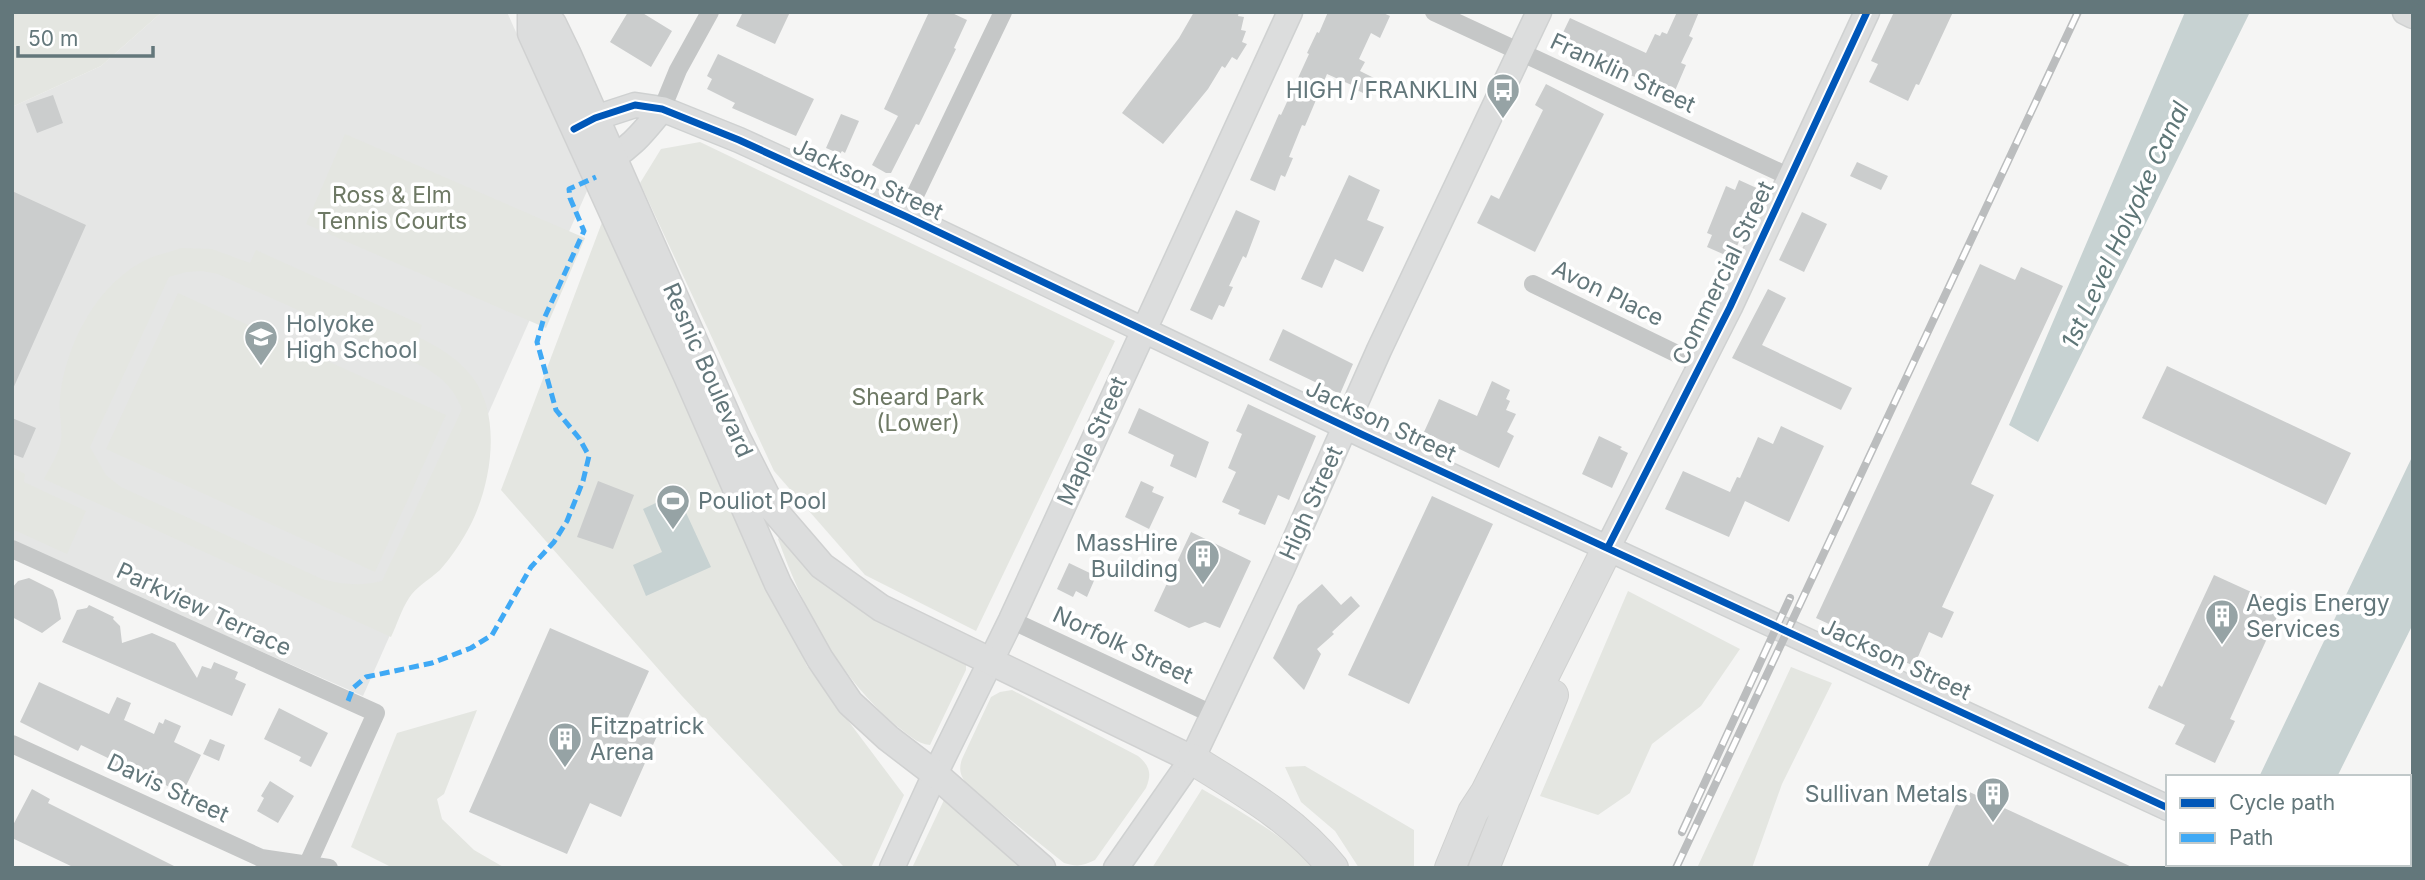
<svg xmlns="http://www.w3.org/2000/svg" width="2425" height="880" viewBox="0 0 2425 880" font-family="Inter,sans-serif">
<rect width="100%" height="100%" fill="#f5f5f4"/>
<path fill="#e5e6e5" d="M162,12H507L587,191L363,696L12,542V107L101,66Z"/>
<path fill="#e4e6e1" fill-rule="evenodd" d="M12,12H162L101,66L12,107Z
M345,134L585,238L546,328L306,224Z
M700,142L1115,341L976,631L865,575L774,471L640,183L661,149Z
M604,217L807,666L904,795L871,868L843,866L682,696L501,490Z
M181,248L212,249L250,263L256,250L422,325L418,337C439,347 459,359 473,378C504,419 490,494 465,535C458,547 449,560 440,570C430,579 416,587 409,598C401,610 397,625 391,637L44,479C49,468 60,452 61,440C63,427 58,411 60,397C66,343 98,281 150,258C160,254 171,252 181,248ZM202,271L218,274L424,367C443,378 454,389 462,409L382,581C360,586 344,585 322,579L121,487L106,475L90,447L169,277L186,272Z
M178,293L446,415L375,572L106,449Z
M12,467L25,474L24,482L86,511L67,554L12,529Z
M780,537H783L966,665V670L930,745C917,744 908,734 898,727C840,679 803,609 778,539Z
M1628,591L1740,649L1701,706L1652,744L1630,793L1598,815L1540,796Z
M1791,667L1832,683L1782,784L1752,868H1697Z
M1012,690L1138,756C1150,766 1152,774 1146,788L1095,860C1083,866 1077,867 1064,863L968,786C961,776 958,771 962,759L991,697L1000,692Z
M477,710L444,794L437,799L442,819L474,850L505,868H393L351,847L397,733Z
M1305,766L1414,830V868H1359L1335,831L1301,802L1285,767Z
M1202,789C1244,813 1283,836 1318,868H1152Z
M948,799L1033,868H912L944,800Z"/>
<path fill="#c7d2d2" d="M2185,12H2250L2038,442L2009,425Z
M2413,455V624L2337,777H2259Z
M677,493L711,567L646,596L633,565L662,552L643,509Z"/>
<path fill="#cbcdcd" d="M628,12H641L672,31L651,67L610,42Z
M743,12H790L775,44L736,26Z
M929,12H950L967,20L954,48L956,49L919,125L916,124L891,173H886L872,165L898,116L884,109Z
M1194,12H1239L1238,16L1244,17L1241,30L1246,31L1242,42L1247,44L1237,60L1232,57L1225,68L1222,66L1208,89L1163,144L1122,113L1179,38Z
M1328,12H1381L1390,16L1380,38L1371,33L1359,59L1365,62L1360,71L1374,78L1373,81L1378,84L1371,97L1355,89L1356,87L1327,74L1305,126L1302,125L1289,157L1293,158L1285,177L1281,175L1275,191L1250,180L1279,114L1281,115L1309,54L1307,53L1317,32L1319,33Z
M1677,12H1699L1689,36L1693,38L1681,63L1686,65L1674,93L1598,62L1559,41L1570,18L1646,53L1655,34L1660,36L1662,32L1667,34Z
M1894,12H1953L1919,85L1916,84L1908,101L1869,82L1878,64L1871,61Z
M718,54L814,99L796,136L732,108L735,103L707,89L712,79L707,76Z
M1546,84L1604,114L1535,252L1477,223L1491,195L1499,199L1543,110L1535,105Z
M53,95L63,123L37,133L26,104Z
M841,114L859,121L845,153L842,151L840,154L826,148Z
M1857,162L1888,176L1881,190L1850,176Z
M1349,175L1380,190L1367,220L1384,227L1363,272L1335,259L1322,288L1301,279Z
M1739,180L1761,190L1732,258L1707,247L1712,235L1707,233L1726,186L1735,190Z
M12,191L86,225L12,391Z
M1236,210L1260,221L1246,258L1243,256L1229,286L1233,287L1224,307L1219,305L1212,320L1190,310Z
M1802,212L1827,224L1804,272L1779,260Z
M1980,264L2015,280L2021,267L2063,286L1971,484L1994,495L1942,607L1954,612L1942,638L1929,632L1914,666L1890,655L1891,653L1816,618Z
M1768,289L1786,298L1762,345L1852,388L1841,410L1732,358Z
M1283,329L1353,364L1340,394L1269,360Z
M2167,366L2351,453L2326,505L2142,418Z
M1492,381L1510,390L1506,399L1510,401L1506,410L1516,414L1507,432L1514,436L1499,468L1424,432L1439,399L1477,416Z
M1248,404L1316,436L1289,500L1278,495L1265,525L1238,514L1240,510L1222,502L1236,472L1228,468L1242,434L1236,431Z
M1139,408L1209,442L1196,478L1170,466L1174,455L1128,433Z
M12,418L36,428L23,458L12,454Z
M1781,426L1824,446L1789,522L1745,501L1729,537L1665,509L1683,471L1730,492L1737,477L1740,478L1758,437L1773,444Z
M1599,436L1622,447L1620,449L1628,453L1612,488L1582,474Z
M598,481L634,495L613,549L577,537Z
M1141,481L1154,487L1152,492L1164,497L1149,529L1125,517Z
M1432,496L1493,524L1409,704L1348,675Z
M1191,532L1251,561L1220,628L1205,622L1189,628L1154,611Z
M1069,563L1096,576L1087,597L1076,591L1073,597L1057,589Z
M2214,575L2282,606L2230,719L2235,721L2215,763L2175,744L2185,725L2148,708L2159,685L2162,687Z
M29,578L53,590L57,600L61,619L42,633L12,617V588L18,581Z
M1322,584L1341,605L1351,596L1360,606L1332,632L1334,634L1317,649L1321,654L1304,690L1273,658L1298,605Z
M89,605L114,617L113,619L120,626L122,643L152,633L175,643L197,678L202,666L211,669L214,662L238,672L235,679L246,684L232,716L62,642L77,610L87,608Z
M550,628L649,671L626,722L657,736L621,817L590,803L567,854L469,812Z
M39,682L109,714L117,697L131,703L124,720L154,734L159,722L163,724L165,719L181,726L174,742L201,755L184,790L173,785L171,788L135,768L131,776L110,765L112,760L81,745L78,751L20,722Z
M279,708L328,733L311,767L299,761L301,757L264,739Z
M210,739L225,745L219,761L203,754Z
M270,781L294,796L278,823L257,811L264,798L261,796Z
M32,789L50,799L48,803L178,868H75L12,838V827Z
M1963,789L2134,868H1927Z"/>
<g fill="none" stroke-linecap="round" stroke-linejoin="round">
<g stroke="#cfd1d1" stroke-width="27">
<path id="secondary" d="M2405,12L2413,16
M578,127L595,118L635,105L662,109L739,140L905,216L1363,435L2168,808
M597,165C626,154 643,133 662,109
M1608,547L1730,307L1867,12
M2289,864L2296,868
M892,868L935,774L1011,620L1290,12
M1116,868L1192,759L1282,569L1379,350L1539,12"/>
</g>
<g stroke="#d0d1d1" stroke-width="29">
<path id="primary" d="M531,12V33L687,376L778,584L820,659L850,703L888,738L935,774L1042,868
M544,12L553,24L568,55L736,436L773,509L822,566L881,608L1192,759"/>
</g>
<g stroke="#d0d1d0" stroke-width="32">
<path id="highway" d="M1192,759C1243,791 1295,820 1333,868
M1450,868L1473,812L1486,792L1608,547
M1484,868L1553,695"/>
</g>
<path stroke="#c5c7c7" stroke-width="18" d="M1434,12L1790,177
M662,109L678,70L710,12
M905,216L1003,12
M1533,284L1700,365
M12,549L376,713L306,868
M1011,620L1214,715
M12,744L261,858L329,868"/>
<use href="#secondary" stroke="#dcdddd" stroke-width="24"/>
<use href="#primary" stroke="#dcdddd" stroke-width="26"/>
<use href="#highway" stroke="#dcdddd" stroke-width="30"/>
<g stroke="#bbbdbe" stroke-width="8">
<path id="rail" d="M1682,832L1790,598
M1676,868L2078,12"/>
</g>
<use href="#rail" stroke="#fff" stroke-width="5" stroke-dasharray="16" stroke-linecap="butt"/>
<path stroke="#3fa9f5" stroke-width="5" stroke-dasharray="10 5" stroke-linecap="butt" d="M348,701L353,688L366,677L432,663L471,648L492,635L531,567L554,542L567,521L583,481L589,456L579,438L556,410L537,342L543,321L584,231L570,198L569,189L596,177"/>
<g stroke="#fff" stroke-width="11">
<path id="cycleway" d="M574,129L595,118L635,105L662,109L739,140L905,216L1363,435L2168,808
M1608,547L1730,307L1867,12"/>
</g>
<use href="#cycleway" stroke="#0057b8" stroke-width="7"/>
</g>
<defs>
<g id="bus-pin" transform="scale(1.75)"><path d="M0 17L-7.5 6A9.5 9.5 0 1 1 7.5 6Z" fill="#96a3a5" stroke="#fff"/><path d="M-5-6H5V4H4V6H2V4H-2V6H-4V4H-5ZM-3.5-4V0h7V-4ZM-3.5 1.2v1.5H-2V1.2ZM2 1.2v1.5H3.5V1.2Z" fill="#fff"/></g>
<g id="school-pin" transform="scale(1.75)"><path d="M0 17L-7.5 6A9.5 9.5 0 1 1 7.5 6Z" fill="#96a3a5" stroke="#fff"/><path d="M0-5L7-2L0 1L-7-2ZM-4 1L0 2.5L4 1V4Q0 6-4 4Z" fill="#fff"/></g>
<g id="stadium-pin" transform="scale(1.75)"><path d="M0 17L-7.5 6A9.5 9.5 0 1 1 7.5 6Z" fill="#96a3a5" stroke="#fff"/><path d="M0-5a6.5 5 0 1 0 0 10a6.5 5 0 1 0 0-10ZM-3.5-1.8h7v3.6h-7Z" fill="#fff"/></g>
<g id="building-pin" transform="scale(1.75)"><path d="M0 17L-7.5 6A9.5 9.5 0 1 1 7.5 6Z" fill="#96a3a5" stroke="#fff"/><path d="M-4-6H4V6H1V3H-1V6H-4ZM-2.5-4.3h1.7v1.8h-1.7ZM.8-4.3h1.7v1.8H.8ZM-2.5-1h1.7V.8h-1.7ZM.8-1h1.7V.8H.8Z" fill="#fff"/></g>
</defs>
<g fill-rule="evenodd">
<use href="#bus-pin" x="1503" y="90"/>
<use href="#school-pin" x="261" y="337"/>
<use href="#stadium-pin" x="673" y="501"/>
<use href="#building-pin" x="1203" y="556"/>
<use href="#building-pin" x="2222" y="616"/>
<use href="#building-pin" x="565" y="739"/>
<use href="#building-pin" x="1993" y="794"/>
</g>
<g text-anchor="middle" dominant-baseline="central" stroke-width="7" stroke-linejoin="round" paint-order="stroke">
<g font-size="23" fill="#63777b" stroke="#fff">
<text transform="translate(1623 73) rotate(25)">Franklin Street</text>
<text transform="translate(868 179) rotate(25)">Jackson Street</text>
<text transform="translate(1723 273) rotate(-64)">Commercial Street</text>
<text transform="translate(1608 293) rotate(26)">Avon Place</text>
<text transform="translate(708 370) rotate(66)">Resnic Boulevard</text>
<text transform="translate(1381 421) rotate(25)">Jackson Street</text>
<text transform="translate(1092 441) rotate(-66)">Maple Street</text>
<text transform="translate(1311 503) rotate(-66)">High Street</text>
<text transform="translate(204 609) rotate(25)">Parkview Terrace</text>
<text transform="translate(1123 645) rotate(25)">Norfolk Street</text>
<text transform="translate(1896 659) rotate(25)">Jackson Street</text>
<text transform="translate(168 788) rotate(25)">Davis Street</text>
</g>
<g font-size="23" fill="#63777b" stroke="#fff" text-anchor="start">
<text x="1478" y="90" text-anchor="end">HIGH / FRANKLIN</text>
<text x="286" y="324">Holyoke<tspan x="286" dy="26">High School</tspan></text>
<text x="698" y="501">Pouliot Pool</text>
<text x="1178" y="543" text-anchor="end">MassHire<tspan x="1178" dy="26">Building</tspan></text>
<text x="2246" y="603">Aegis Energy<tspan x="2246" dy="26">Services</tspan></text>
<text x="590" y="726">Fitzpatrick<tspan x="590" dy="26">Arena</tspan></text>
<text x="1968" y="794" text-anchor="end">Sullivan Metals</text>
</g>
<g font-size="23" fill="#6e7965" stroke="#fff">
<text x="392" y="195">Ross &amp; Elm<tspan x="392" dy="26">Tennis Courts</tspan></text>
<text x="918" y="397">Sheard Park<tspan x="918" dy="26">(Lower)</tspan></text>
</g>
<g font-size="24" font-style="italic" fill="#5e7677" stroke="#fff">
<text transform="translate(2125 225) rotate(-65)">1st Level Holyoke Canal</text>
</g>
</g>
<rect width="2425" height="880" fill="none" stroke="#63777b" stroke-width="28"/>
<rect x="2166" y="775" width="245" height="91" fill="#ffffff" stroke="#c1c9ca" stroke-width="2"/>
<rect x="2180" y="798" width="35" height="10" fill="#0057b8" stroke="#c1c9ca" stroke-width="2"/>
<text x="2229" y="810" font-size="21" fill="#63777b">Cycle path</text>
<rect x="2180" y="833" width="35" height="10" fill="#3fa9f5" stroke="#c1c9ca" stroke-width="2"/>
<text x="2229" y="845" font-size="21" fill="#63777b">Path</text>
<path d="M18 46v10h135v-10" fill="none" stroke="#63777b" stroke-width="3.5"/>
<text x="28" y="46" font-size="21" fill="#63777b" stroke="#ffffff" stroke-width="5" paint-order="stroke">50 m</text>
</svg>
